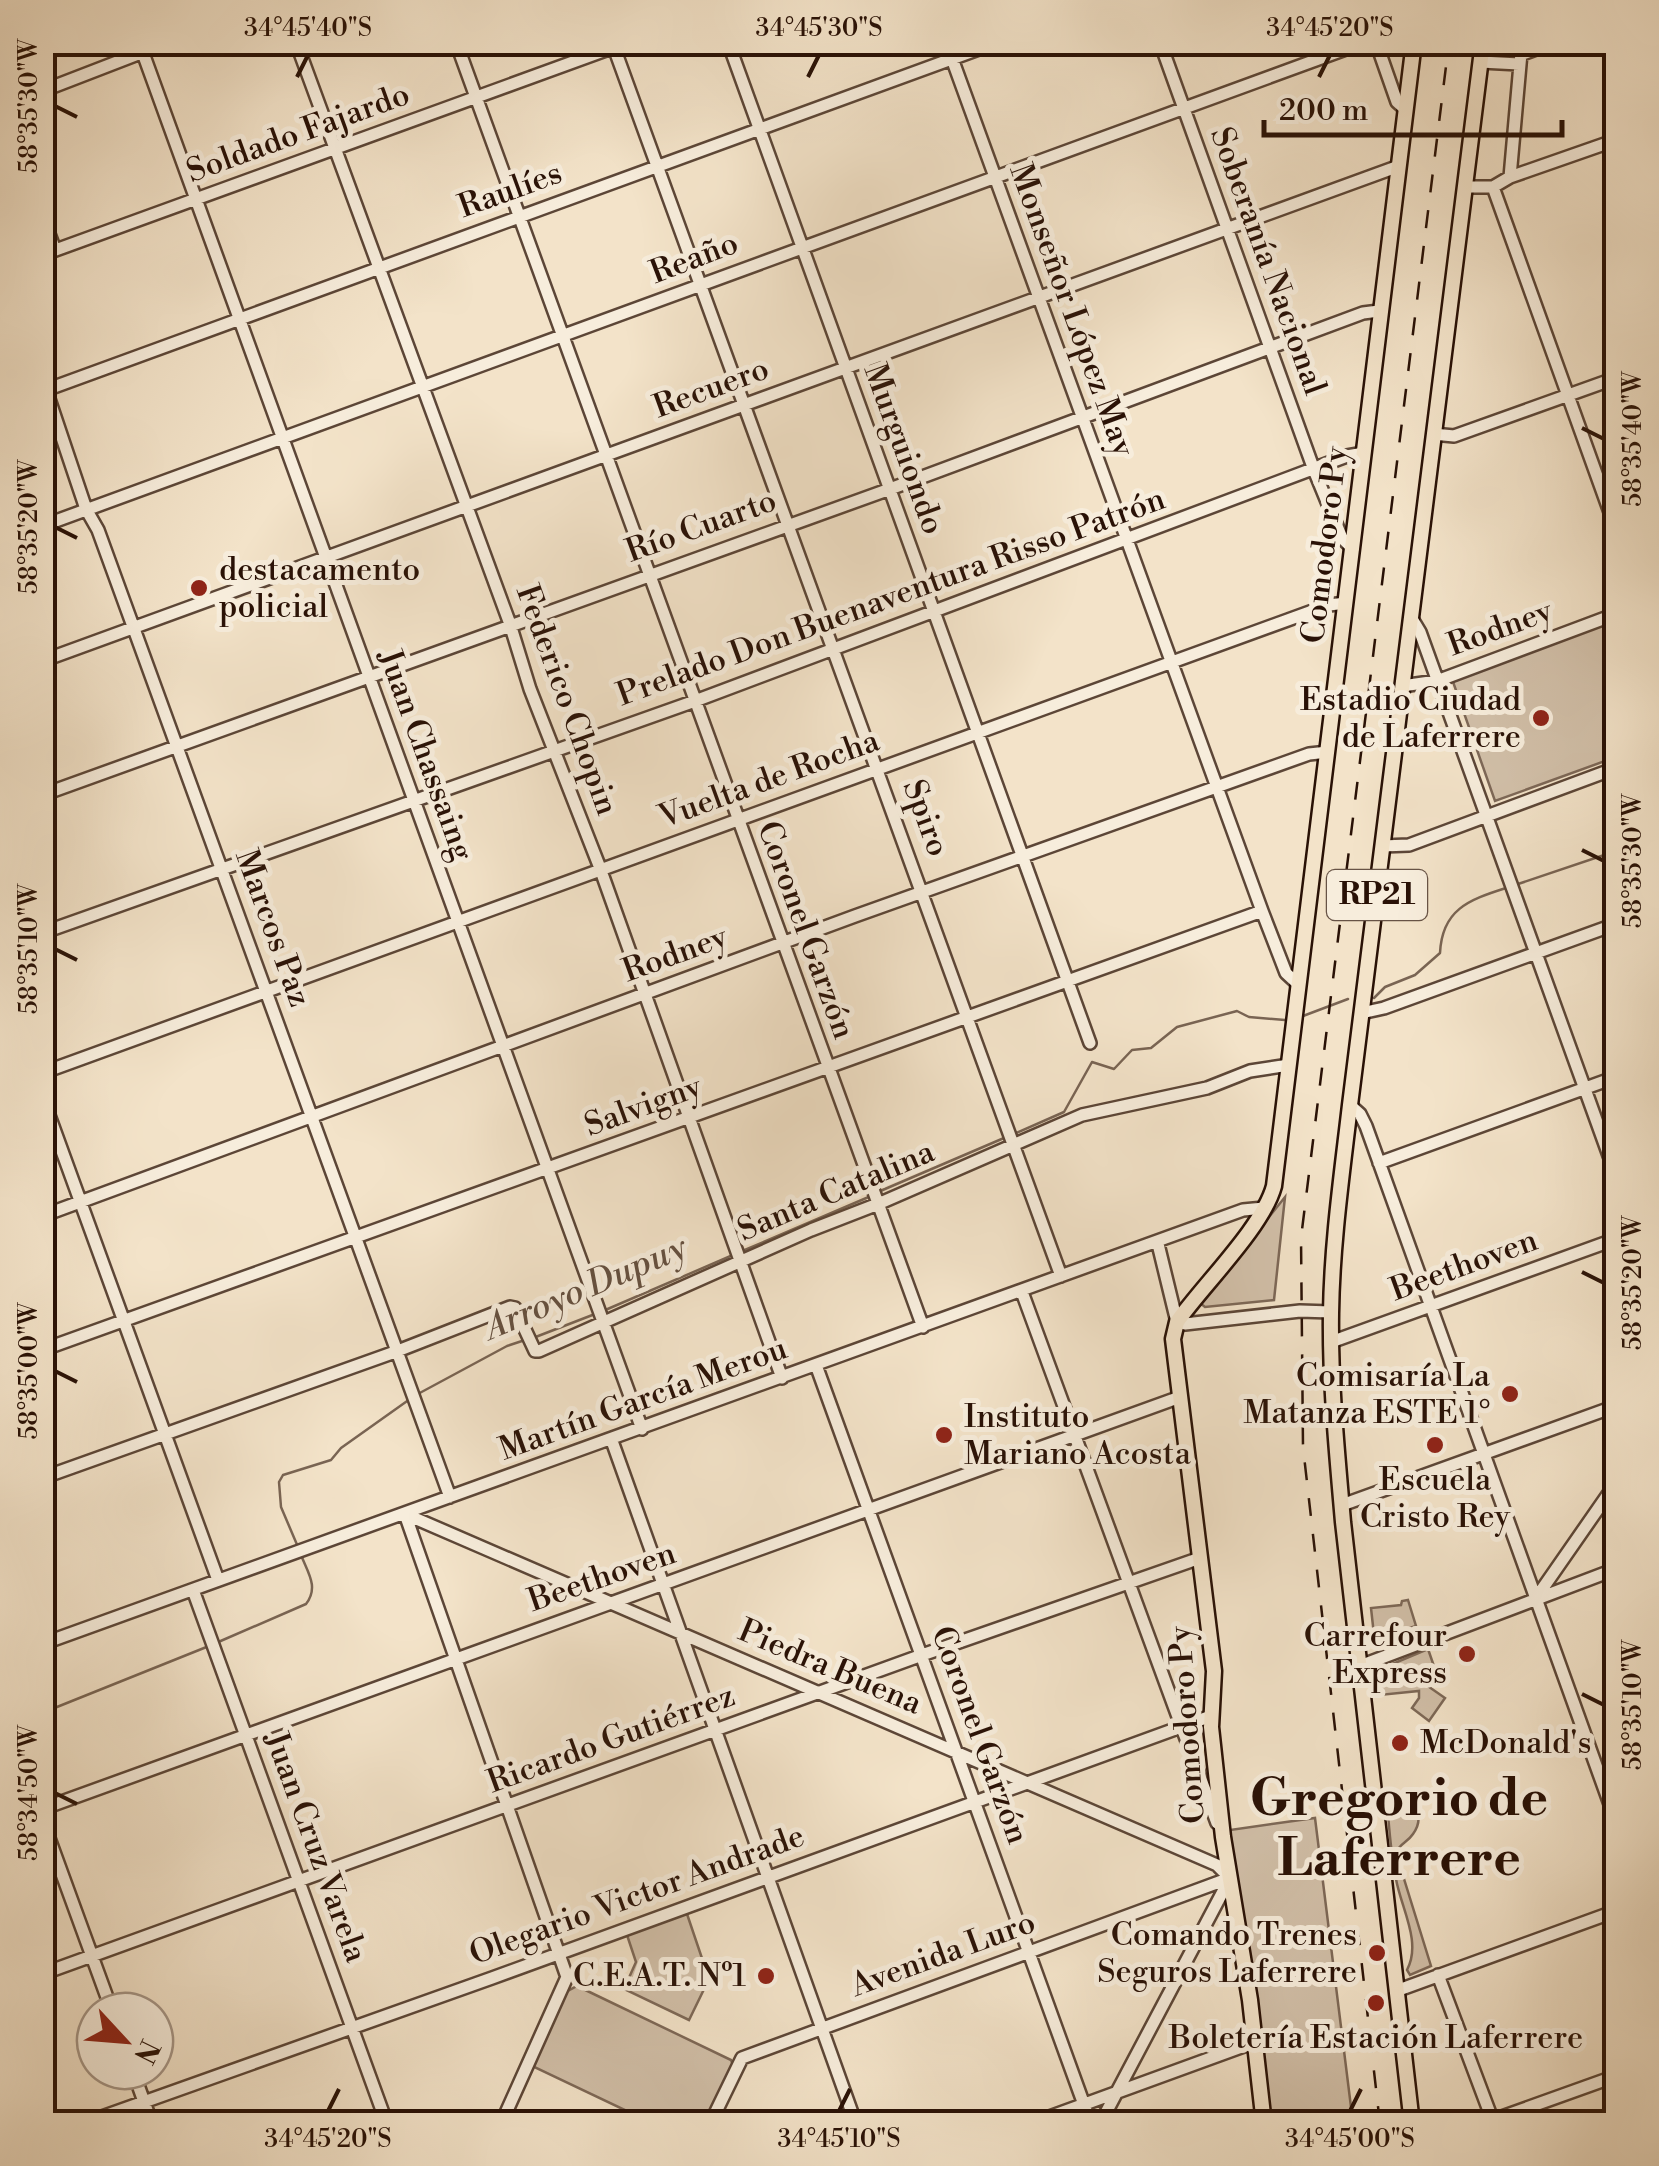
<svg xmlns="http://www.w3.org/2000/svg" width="1659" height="2166" viewBox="0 0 1659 2166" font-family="'Libre Bodoni',serif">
<rect width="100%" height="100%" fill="#f3e3c9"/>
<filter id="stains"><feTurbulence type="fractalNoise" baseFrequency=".002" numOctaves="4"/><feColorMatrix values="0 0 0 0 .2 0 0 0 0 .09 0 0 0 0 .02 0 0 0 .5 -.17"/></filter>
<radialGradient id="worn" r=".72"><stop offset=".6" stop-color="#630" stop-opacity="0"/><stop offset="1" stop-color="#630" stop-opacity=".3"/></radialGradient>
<path fill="#d1bfa8" stroke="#7d6857" stroke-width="2.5" d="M1616,619V757L1495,801L1452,679Z
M1285,1197L1274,1300L1205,1307L1200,1303Z
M1408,1600L1416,1626L1381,1637L1374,1635L1371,1608L1401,1605L1402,1601Z
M1428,1649L1436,1672L1422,1682L1445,1698L1429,1721L1412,1708L1419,1698V1691L1380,1695L1378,1670Z
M1396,1792C1414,1799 1426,1816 1413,1834C1407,1843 1400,1843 1396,1853L1431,1966L1410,1975L1407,1970C1422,1942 1401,1908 1396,1879C1390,1851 1389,1821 1386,1793Z
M1315,1818L1353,2123H1269L1230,1830Z
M686,1911L709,1979L689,2020L624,1989L636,1962L626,1932Z
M577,1986L731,2060L733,2065L705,2124L652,2123L532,2066L566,1992Z"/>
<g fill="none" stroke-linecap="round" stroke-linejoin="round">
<path stroke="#796453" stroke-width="2.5" d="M1518,884L1616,851
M1374,998L1385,987L1415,975L1440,953C1442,910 1468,900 1506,888
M1303,1016L1348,999
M1016,1133L1064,1112L1092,1062L1114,1069L1132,1050L1151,1048L1177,1027L1237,1011L1249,1017L1285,1020
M878,1192L1004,1138
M740,1252L871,1196
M603,1311L733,1255
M533,1338L595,1314
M416,1395L507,1346L525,1340
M298,1547L281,1507L279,1482L283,1475L331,1460L341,1448L410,1399
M216,1643L306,1604C319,1587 308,1573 301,1555
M42,1713L209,1646"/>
<g stroke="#5c4637" stroke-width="16">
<path id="minor" d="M139,42L642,1429
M296,42L510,624L530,689L600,868L782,1378
M456,42L923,1327
M612,42L1061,1276
M728,42L1090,1043
M946,42L1262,911L1286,973L1299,985
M1160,42L1314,470L1342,538L1353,549
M1376,42L1397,102L1406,110
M1520,55L1555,42
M1481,62L1519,64
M42,91L169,42
M1510,177L1522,42
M1465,187H1493L1510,177L1616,140
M1493,187L1616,529
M42,215L55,250
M42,255L628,42
M42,378L86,509L98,530L450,1497
M43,391L998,42
M1433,434L1454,436L1616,378
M42,526L1365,42
M1411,617L1420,632L1616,1175
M42,661L1399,166
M1402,686L1437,681L1616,614
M42,795L890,489L1363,313L1379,311
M1382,846L1409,845L1616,768
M42,933L695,701L1347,456L1364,453
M1361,1013L1384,1008L1616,924
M42,1073L1329,605L1346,603
M42,1096L218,1580
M1350,1105L1360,1114L1366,1126L1616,1821
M1379,1163L1616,1077
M42,1216L855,916L1309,754L1328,752
M1158,1244L1177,1322L1185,1324L1300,1311L1331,1312
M1022,1292L1217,1823
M1331,1342L1616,1239
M42,1350L1262,911
M816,1365L1091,2124
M612,1441L856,2124
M42,1478L395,1352L510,1307L515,1308L535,1351H539L811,1230L878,1204L1082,1115L1207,1088L1250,1071L1289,1065
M1342,1505L1616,1406
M405,1514L1217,1865L1230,1878
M405,1514L567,1977L501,2124
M193,1590L387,2124
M1536,1598L1616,1483
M42,1644L1243,1210L1264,1208
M1360,1666L1616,1569
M42,1809L1180,1397
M42,1819L112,2011
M42,1974L922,1655L1200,1558
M1438,1975L1494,2124
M1396,1991L1616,1911
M133,2071L152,2124
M82,2124L492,1978L1211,1716
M710,2124L742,2058L1230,1878
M1030,2124L1255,2042
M1100,2124L1229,1880
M1482,2124L1616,2076"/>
</g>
<g stroke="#291106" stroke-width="19">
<path id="major" d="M1264,2124L1250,2000L1223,1837L1211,1727L1214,1671L1173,1339L1177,1322C1203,1285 1263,1227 1274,1186L1414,42
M1412,2124L1343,1522C1337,1452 1330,1383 1331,1313C1332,1243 1342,1174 1350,1105L1483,42"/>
</g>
<use href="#minor" stroke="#f7eddc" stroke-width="11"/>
<use href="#major" stroke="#f3e3c9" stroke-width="14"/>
<path stroke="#291106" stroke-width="2.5" stroke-dasharray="18 18" stroke-linecap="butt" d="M1380,2124L1303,1447L1301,1238L1449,42"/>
</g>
<path fill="none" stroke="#291106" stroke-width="4" d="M297,77L308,55M808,77L819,55M1319,77L1330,55M55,106L77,117M1582,428L1604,439M55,527L77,538M1582,850L1604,861M55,949L77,960M1582,1272L1604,1283M55,1371L77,1382M1582,1694L1604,1705M55,1793L77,1804M328,2111L339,2089M839,2111L850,2089M1350,2111L1361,2089"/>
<g fill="#8f2418" stroke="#f7eddc" stroke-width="4">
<circle cx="199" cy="588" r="10"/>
<circle cx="1541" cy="718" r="10"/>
<circle cx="1510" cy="1394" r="10"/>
<circle cx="944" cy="1435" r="10"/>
<circle cx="1435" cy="1445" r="10"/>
<circle cx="1467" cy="1654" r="10"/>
<circle cx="1400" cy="1743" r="10"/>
<circle cx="1377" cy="1953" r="10"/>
<circle cx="766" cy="1976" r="10"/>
<circle cx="1376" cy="2003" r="10"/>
</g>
<g text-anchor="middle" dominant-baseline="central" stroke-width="10" stroke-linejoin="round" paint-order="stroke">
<rect fill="#f7eddc" stroke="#675346" stroke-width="2.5" x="1327" y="870" width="100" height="50" rx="8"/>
<g font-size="30" font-weight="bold" fill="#291106">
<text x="1377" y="895">RP21</text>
</g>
<g font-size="32" fill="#291106" stroke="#f7eddc">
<text transform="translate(298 133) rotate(-20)">Soldado Fajardo</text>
<text transform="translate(510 190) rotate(-20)">Raulíes</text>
<text transform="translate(694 258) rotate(-21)">Reaño</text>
<text transform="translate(1268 261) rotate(70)">Soberanía Nacional</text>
<text transform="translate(1072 310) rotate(70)">Monseñor López May</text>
<text transform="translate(711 388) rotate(-20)">Recuero</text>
<text transform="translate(904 449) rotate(70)">Murguiondo</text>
<text transform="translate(701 526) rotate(-20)">Río Cuarto</text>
<text transform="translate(1325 545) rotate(-83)">Comodoro Py</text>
<text transform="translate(891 597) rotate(-20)">Prelado Don Buenaventura Risso Patrón</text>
<text transform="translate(1500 628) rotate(-20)">Rodney</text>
<text transform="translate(567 700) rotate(70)">Federico Chopin</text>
<text transform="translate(426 755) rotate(70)">Juan Chassaing</text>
<text transform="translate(769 779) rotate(-20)">Vuelta de Rocha</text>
<text transform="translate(926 818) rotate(70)">Spiro</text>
<text transform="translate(273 928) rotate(70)">Marcos Paz</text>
<text transform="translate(806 930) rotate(70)">Coronel Garzón</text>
<text transform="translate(675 954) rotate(-20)">Rodney</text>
<text transform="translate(643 1106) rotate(-20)">Salvigny</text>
<text transform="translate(836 1191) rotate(-23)">Santa Catalina</text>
<text transform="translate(1464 1265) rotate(-20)">Beethoven</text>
<text transform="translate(643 1399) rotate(-20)">Martín García Merou</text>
<text transform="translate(602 1577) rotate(-19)">Beethoven</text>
<text transform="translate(830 1667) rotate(23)">Piedra Buena</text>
<text transform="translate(1187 1725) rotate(-94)">Comodoro Py</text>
<text transform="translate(980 1735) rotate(70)">Coronel Garzón</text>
<text transform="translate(611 1739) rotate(-20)">Ricardo Gutiérrez</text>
<text transform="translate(316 1847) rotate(70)">Juan Cruz Varela</text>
<text transform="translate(637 1895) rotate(-20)">Olegario Victor Andrade</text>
<text transform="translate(943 1954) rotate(-20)">Avenida Luro</text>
</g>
<g font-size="32" fill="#291106" stroke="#f7eddc" text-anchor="end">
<text x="219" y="570" text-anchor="start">destacamento<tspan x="219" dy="37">policial</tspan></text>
<text x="1521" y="700">Estadio Ciudad<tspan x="1521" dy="37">de Laferrere</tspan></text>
<text x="1490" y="1376">Comisaría La<tspan x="1490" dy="37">Matanza ESTE 1°</tspan></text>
<text x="964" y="1417" text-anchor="start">Instituto<tspan x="964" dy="37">Mariano Acosta</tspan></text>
<text x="1435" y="1480" text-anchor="middle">Escuela<tspan x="1435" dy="37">Cristo Rey</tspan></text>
<text x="1447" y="1636">Carrefour<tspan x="1447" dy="37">Express</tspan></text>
<text x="1420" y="1743" text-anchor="start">McDonald's</text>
<text x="1357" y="1935">Comando Trenes<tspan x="1357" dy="37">Seguros Laferrere</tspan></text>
<text x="746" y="1976">C.E.A.T. Nº1</text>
<text x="1376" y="2038" text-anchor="middle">Boletería Estación Laferrere</text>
</g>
<g font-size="35" font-style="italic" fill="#655040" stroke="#f7eddc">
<text transform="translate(586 1288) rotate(-23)">Arroyo Dupuy</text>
</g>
<g font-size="52" font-weight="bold" fill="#291106" stroke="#f7eddc">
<text x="1399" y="1799">Gregorio de<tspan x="1399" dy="60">Laferrere</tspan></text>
</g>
</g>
<rect width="1659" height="2166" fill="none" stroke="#f3e3c9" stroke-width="110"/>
<g transform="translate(125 2041) rotate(116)"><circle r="48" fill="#f7eddc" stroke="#a59586" stroke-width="2.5"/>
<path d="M0-8L18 38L0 25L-18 38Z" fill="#8f2418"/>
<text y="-15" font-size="28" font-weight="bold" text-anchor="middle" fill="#291106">N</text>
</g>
<path d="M1264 120v15h298v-15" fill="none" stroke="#291106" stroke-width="5"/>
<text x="1279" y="120" font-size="30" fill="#291106" stroke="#f7eddc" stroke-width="8" paint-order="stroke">200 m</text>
<rect x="55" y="55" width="1549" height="2056" fill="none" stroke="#291106" stroke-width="4"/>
<g font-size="25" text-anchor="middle" fill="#291106">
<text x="308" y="36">34°45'40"S</text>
<text x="819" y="36">34°45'30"S</text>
<text x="1330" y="36">34°45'20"S</text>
<text transform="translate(28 106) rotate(-90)" y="9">58°35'30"W</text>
<text transform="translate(1632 439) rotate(-90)" y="9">58°35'40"W</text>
<text transform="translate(28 527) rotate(-90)" y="9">58°35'20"W</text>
<text transform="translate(1632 861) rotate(-90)" y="9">58°35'30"W</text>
<text transform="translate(28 949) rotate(-90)" y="9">58°35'10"W</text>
<text transform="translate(1632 1283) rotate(-90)" y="9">58°35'20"W</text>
<text transform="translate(28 1371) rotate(-90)" y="9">58°35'00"W</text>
<text transform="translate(1632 1705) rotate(-90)" y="9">58°35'10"W</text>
<text transform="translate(28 1793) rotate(-90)" y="9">58°34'50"W</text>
<text x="328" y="2147">34°45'20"S</text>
<text x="839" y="2147">34°45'10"S</text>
<text x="1350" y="2147">34°45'00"S</text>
</g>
<rect width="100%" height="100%" filter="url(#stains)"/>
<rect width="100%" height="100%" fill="url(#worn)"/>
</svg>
